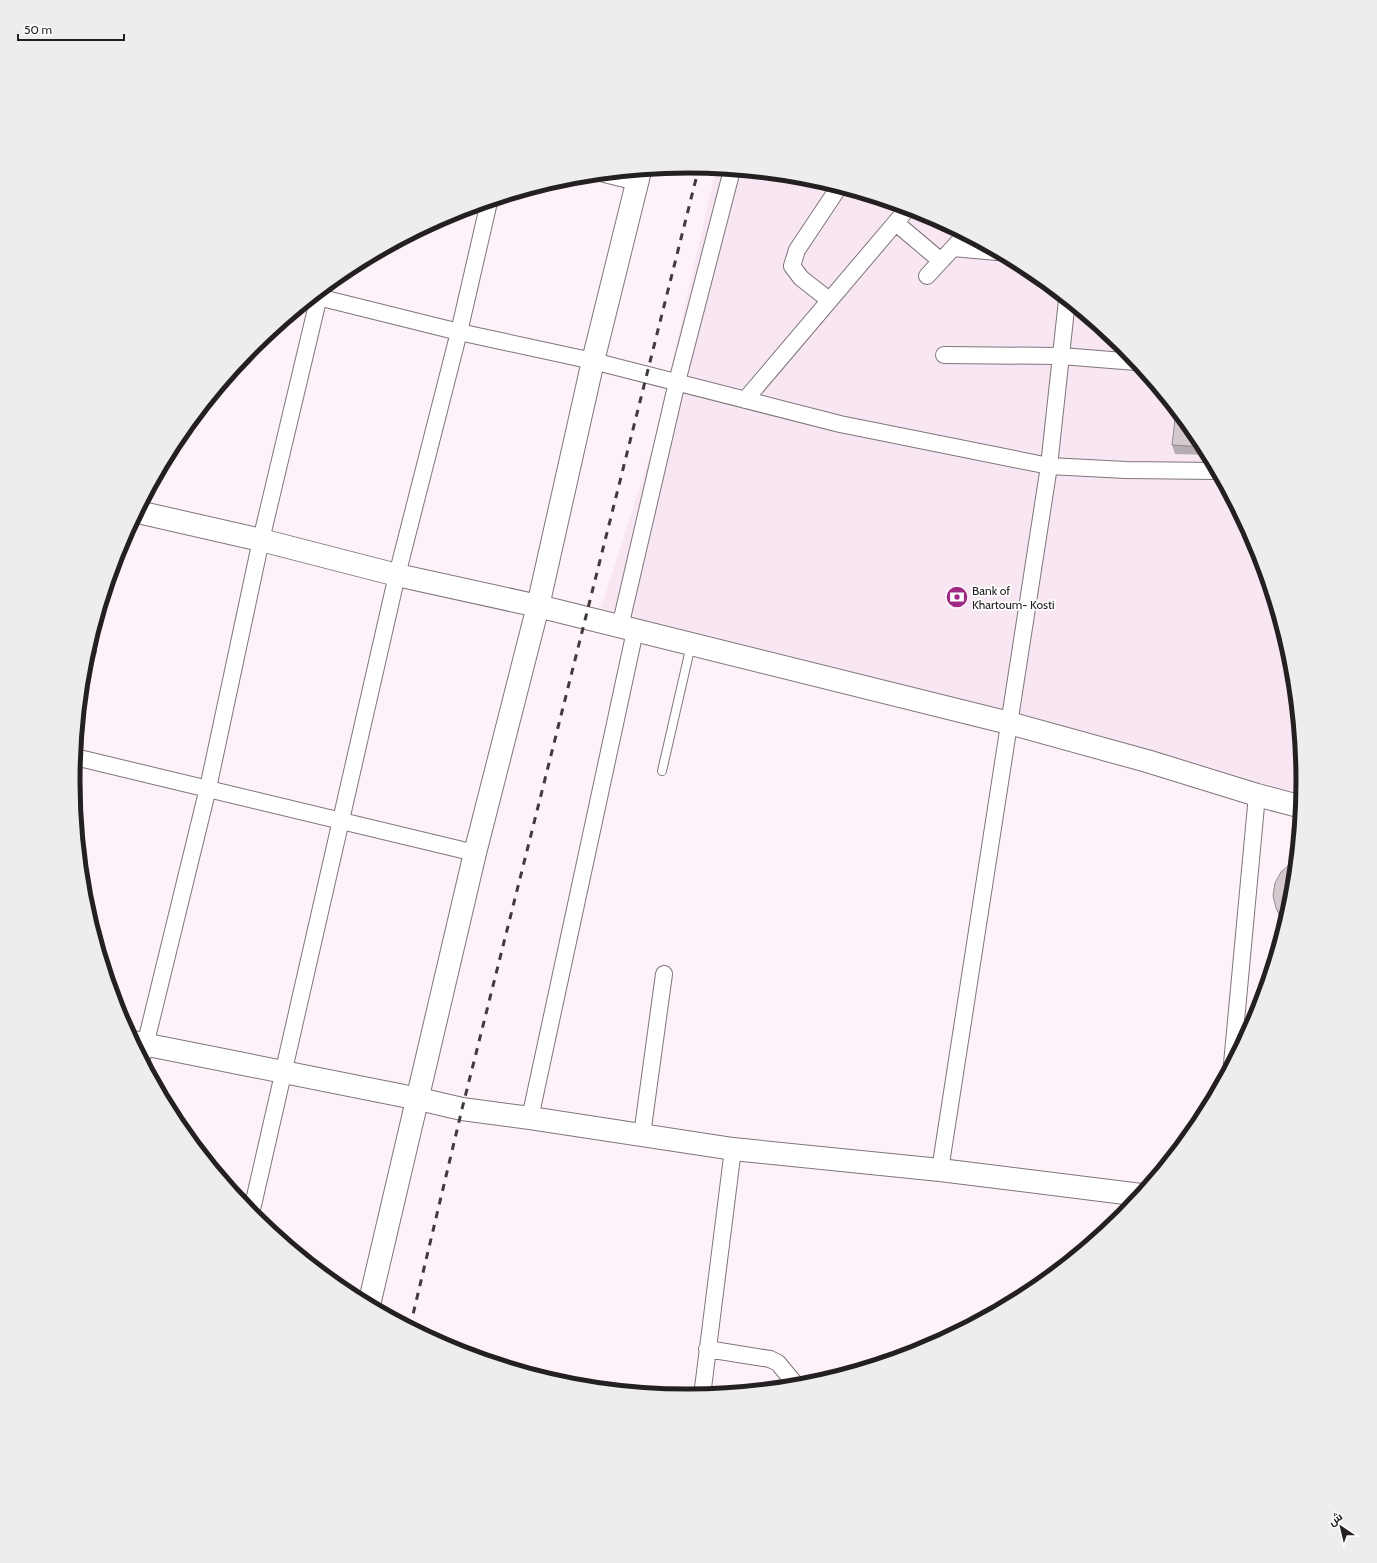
<svg xmlns="http://www.w3.org/2000/svg" width="1377" height="1563" viewBox="0 0 1377 1563" font-family="Cabin,Cairo,sans-serif">
<rect width="100%" height="100%" fill="#fdf2f9"/>
<path fill="#f8e6f2" d="M716,169L809,178L924,213L1031,270L1124,346L1200,440L1257,546L1292,662L1304,782L1303,796L990,709L600,611L654,443Z"/>
<g fill="none" stroke-linecap="round" stroke-linejoin="round">
<g stroke="#7f757b" stroke-width="10">
<path id="lane" d="M662,771L691,645"/>
</g>
<g stroke="#7f757b" stroke-width="18">
<path id="street" d="M604,174L637,182
M896,223L941,261
M953,248L997,252
M927,276L965,235
M314,296L459,332L593,361L840,424L1049,466L1126,470L1217,471
M829,300L801,278L792,266L797,250L839,187
M944,355L1061,356L1136,362
M745,400L908,208
M620,627L677,382L732,170
M84,665L88,650
M75,757L475,853
M142,1058L208,788L261,540L320,292
M1232,1064L1257,795
M530,1118L635,631
M642,1135L664,974
M940,1170L1049,466L1067,300
M251,1214L397,575L459,332L489,202
M707,1349L770,1359L778,1363L797,1386
M702,1396L733,1149"/>
</g>
<g stroke="#7f757b" stroke-width="24">
<path id="secondary" d="M138,512L261,540L397,575L538,606L1009,723L1147,761L1257,795L1302,807
M133,1042L419,1099L462,1109L530,1118L733,1149L940,1170L1141,1195
M369,1305L475,853L538,606L593,361L640,171"/>
</g>
<use href="#lane" stroke="#fff" stroke-width="8"/>
<use href="#street" stroke="#fff" stroke-width="16"/>
<use href="#secondary" stroke="#fff" stroke-width="22"/>
<path stroke="#3f3a3c" stroke-width="3" stroke-dasharray="7 7" stroke-linecap="butt" d="M410,1327L462,1109L699,167"/>
</g>
<path fill="#b5adb2" d="M1200,440L1209,455L1175,454L1172,445Z
M1292,902L1284,927L1280,919L1276,908Z
M115,1002L123,1004L125,1010L123,1021L122,1020L120,1017Z"/>
<path fill="#948d91" d="M123,1004L125,1010L123,1021L121,1015Z"/>
<path fill="#d3c9cf" stroke="#948d91" d="M1175,419H1184L1200,440L1204,447L1172,445Z
M1296,861L1292,902L1286,922L1282,919L1276,908L1273,896L1275,883L1281,872L1291,863Z
M115,1002L123,1004L121,1015L119,1014Z"/>
<defs>
<g id="bank-disc" transform="scale(1.15)"><circle r="9.5" fill="#9f2983" stroke="#fff"/><path d="M-6-4H6V4H-6ZM0-2.3a2.3 2.3 0 1 0 0 4.6a2.3 2.3 0 1 0 0-4.6Z" fill="#fff"/></g>
</defs>
<g fill-rule="evenodd">
<use href="#bank-disc" x="957" y="597"/>
</g>
<g text-anchor="middle" dominant-baseline="central" stroke-width="3.5" stroke-linejoin="round" paint-order="stroke">
<g font-size="12" fill="#242022" stroke="#fff" text-anchor="start">
<text x="972" y="590">Bank of<tspan x="972" dy="14">Khartoum- Kosti</tspan></text>
</g>
</g>
<path d="M0 0H1377V1563H0ZM80 781a608 608 0 1 1 1216 0a608 608 0 1 1-1216 0Z" fill="#ededed" fill-rule="evenodd"/>
<path fill="none" stroke="#242022" stroke-width="5" d="M80 781a608 608 0 1 1 1216 0a608 608 0 1 1-1216 0Z"/>
<g transform="translate(1341 1527) rotate(325)" stroke="#ffffff" stroke-width="3" paint-order="stroke">
<path d="M0-3L7 15L0 10L-7 15Z" fill="#242022"/>
<text y="-6" font-size="11" font-weight="bold" text-anchor="middle" fill="#242022">ش</text>
</g>
<path d="M18 34v6h106v-6" fill="none" stroke="#242022" stroke-width="2"/>
<text x="24" y="34" font-size="12" fill="#242022" stroke="#ffffff" stroke-width="3" paint-order="stroke">50 m</text>
</svg>
